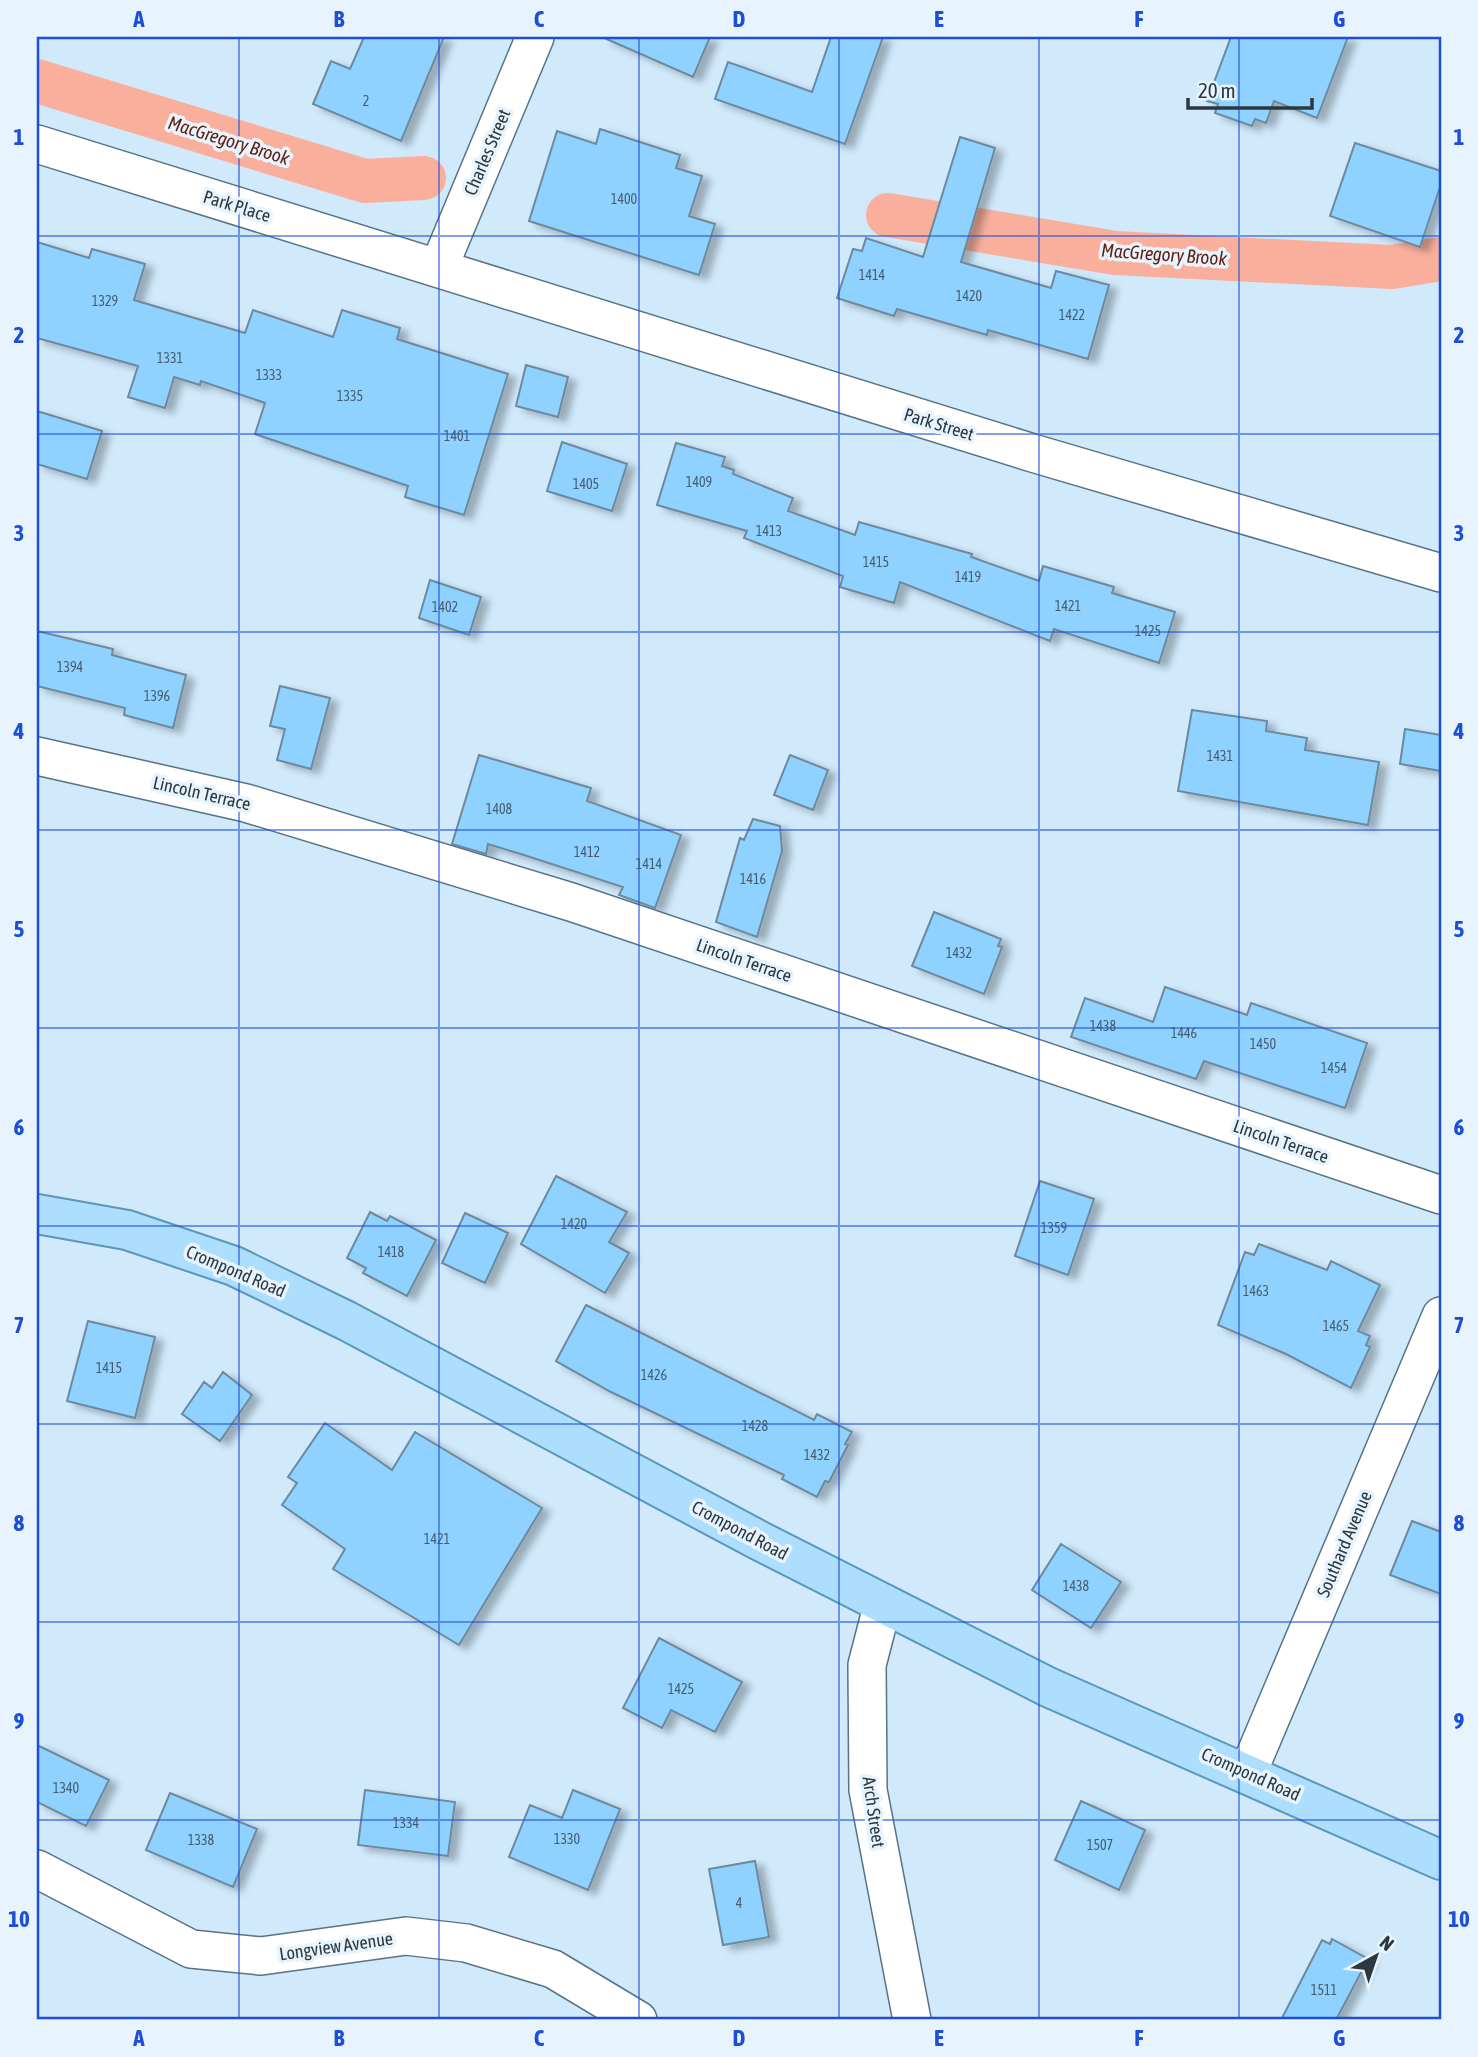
<svg xmlns="http://www.w3.org/2000/svg" width="1478" height="2057" viewBox="0 0 1478 2057" font-family="'Asap Condensed',sans-serif">
<defs>
<filter id="shadow"><feDropShadow dx="8" dy="4.5" stdDeviation="3.5" flood-color="#0004"/></filter>
</defs>
<rect width="100%" height="100%" fill="#d0e9fb"/>
<g fill="none" stroke-linecap="round" stroke-linejoin="round">
<path stroke="#f9af9c" stroke-width="44" d="M37,81L365,181L424,178
M888,215L1115,253L1392,267L1441,259"/>
</g>
<path fill="#90d2ff" stroke="#6c899d" stroke-width="2" filter="url(#shadow)" d="M364,37H444L401,141L313,104L331,61L350,69Z
M602,37H710L693,77Z
M831,37H883L845,144L715,99L728,62L812,92Z
M1231,37H1348L1317,118L1274,101L1266,123L1255,119L1252,126L1215,113L1218,104L1207,101Z
M600,129L680,155L676,168L702,176L689,216L715,224L699,275L529,221L557,131L596,144Z
M960,137L995,148L961,262L1051,288L1056,271L1109,285L1088,359L988,330L987,335L897,309L894,316L837,298L853,249L862,251L866,238L923,257Z
M1355,143L1441,171V184L1420,247L1330,216Z
M37,242L89,258L92,249L145,264L134,300L245,333L253,310L333,337L342,310L400,328L397,339L508,374L464,515L405,497L408,486L255,434L265,403L201,381L200,385L174,377L165,408L128,397L138,366L37,338Z
M526,365L568,377L558,417L516,406Z
M37,411L102,431L87,479L37,464Z
M562,442L627,464L612,511L547,491Z
M676,443L725,457L722,466L734,470L733,474L793,498L788,511L855,535L859,522L972,554L971,557L1039,581L1043,566L1114,587L1112,593L1175,612L1159,663L1054,629L1050,641L900,582L894,603L840,587L843,576L744,538L747,531L657,505Z
M430,580L481,597L469,635L419,618Z
M37,631L113,649L112,655L186,675L173,728L124,715L125,708L37,686Z
M280,686L330,698L311,769L277,760L285,729L270,726Z
M1192,710L1267,721L1266,731L1307,738L1305,750L1379,762L1368,825L1178,791Z
M1405,729L1441,735V771L1400,764Z
M479,755L591,788L587,801L681,835L655,908L619,895L623,887L527,856L488,844L486,854L452,844Z
M790,755L828,770L813,810L774,795Z
M753,819L780,826L782,851L757,937L716,922L740,838L744,840Z
M934,912L1001,939L998,946L1002,947L984,994L912,966Z
M1165,987L1247,1015L1251,1003L1367,1043L1345,1108L1204,1061L1196,1079L1071,1037L1085,998L1153,1022Z
M556,1176L627,1212L609,1242L629,1253L605,1293L521,1244Z
M1040,1181L1094,1199L1068,1275L1015,1256Z
M370,1212L387,1221L390,1216L436,1240L407,1296L363,1273L366,1268L347,1258Z
M465,1213L508,1233L485,1283L442,1263Z
M1259,1244L1327,1270L1331,1261L1380,1285L1358,1331L1370,1336L1366,1345L1370,1347L1351,1388L1286,1354L1218,1325L1245,1252L1254,1255Z
M586,1305L814,1420L817,1414L852,1432L845,1444L848,1445L829,1482L825,1481L817,1497L782,1479L784,1475L611,1392L556,1361Z
M88,1321L155,1337L135,1418L67,1401Z
M223,1372L252,1395L220,1441L182,1414L204,1382L212,1388Z
M325,1423L392,1470L415,1432L542,1508L459,1645L333,1569L345,1549L282,1505L297,1483L288,1477Z
M1412,1521L1441,1532V1594L1390,1575Z
M1061,1544L1121,1582L1091,1628L1032,1590Z
M659,1638L742,1682L715,1732L671,1710L662,1728L623,1708Z
M37,1745L109,1780L86,1826L37,1802Z
M365,1790L455,1802L448,1856L358,1845Z
M573,1790L620,1809L588,1890L509,1857L530,1805L562,1818Z
M170,1793L257,1829L233,1887L146,1850Z
M1081,1801L1145,1830L1119,1890L1055,1860Z
M755,1861L769,1937L723,1945L709,1869Z
M1332,1939L1368,1959L1336,2020H1281L1322,1940L1330,1944Z"/>
<g fill="none" stroke-linecap="round" stroke-linejoin="round">
<g stroke="#577386" stroke-width="40">
<path id="minor" d="M37,144L1036,454L1441,573
M439,267L535,37
M37,756L246,803L571,902L1441,1195
M883,1603L867,1665L868,1790L912,2020
M1248,1772L1441,1316
M37,1869L191,1949L261,1956L406,1936L466,1943L553,1969L638,2020"/>
</g>
<g stroke="#5c96ba" stroke-width="42">
<path id="primary" d="M37,1214L127,1230L234,1266L347,1321L760,1541L1048,1687L1441,1860"/>
</g>
<use href="#minor" stroke="#fff" stroke-width="37"/>
<use href="#primary" stroke="#addefd" stroke-width="38"/>
</g>
<path fill="none" stroke="#1d4ed8" stroke-width="2" stroke-opacity="0.55" d="M239,37V2020M439,37V2020M639,37V2020M839,37V2020M1039,37V2020M1239,37V2020M37,236H1441M37,434H1441M37,632H1441M37,830H1441M37,1028H1441M37,1226H1441M37,1424H1441M37,1622H1441M37,1820H1441"/>
<g text-anchor="middle" dominant-baseline="central" stroke-width="7" stroke-linejoin="round" paint-order="stroke">
<g font-size="14" fill="#445e70">
<text x="366" y="101">2</text>
<text x="624" y="199">1400</text>
<text x="872" y="275">1414</text>
<text x="969" y="296">1420</text>
<text x="105" y="301">1329</text>
<text x="1072" y="315">1422</text>
<text x="170" y="358">1331</text>
<text x="269" y="375">1333</text>
<text x="350" y="396">1335</text>
<text x="457" y="436">1401</text>
<text x="699" y="482">1409</text>
<text x="586" y="484">1405</text>
<text x="769" y="531">1413</text>
<text x="876" y="562">1415</text>
<text x="968" y="577">1419</text>
<text x="1068" y="606">1421</text>
<text x="445" y="607">1402</text>
<text x="1148" y="631">1425</text>
<text x="70" y="667">1394</text>
<text x="157" y="696">1396</text>
<text x="1220" y="756">1431</text>
<text x="499" y="809">1408</text>
<text x="587" y="852">1412</text>
<text x="649" y="864">1414</text>
<text x="753" y="879">1416</text>
<text x="959" y="953">1432</text>
<text x="1103" y="1026">1438</text>
<text x="1184" y="1033">1446</text>
<text x="1263" y="1044">1450</text>
<text x="1334" y="1068">1454</text>
<text x="574" y="1224">1420</text>
<text x="1054" y="1228">1359</text>
<text x="391" y="1252">1418</text>
<text x="1256" y="1291">1463</text>
<text x="1336" y="1326">1465</text>
<text x="109" y="1368">1415</text>
<text x="654" y="1375">1426</text>
<text x="755" y="1426">1428</text>
<text x="817" y="1455">1432</text>
<text x="437" y="1539">1421</text>
<text x="1076" y="1586">1438</text>
<text x="681" y="1689">1425</text>
<text x="66" y="1788">1340</text>
<text x="406" y="1823">1334</text>
<text x="567" y="1839">1330</text>
<text x="201" y="1840">1338</text>
<text x="1100" y="1845">1507</text>
<text x="739" y="1903">4</text>
<text x="1324" y="1990">1511</text>
</g>
<g font-size="18" fill="#2b3840" stroke="#e8f4fd">
<text transform="translate(487 152) rotate(-67)">Charles Street</text>
<text transform="translate(237 206) rotate(17)">Park Place</text>
<text transform="translate(939 424) rotate(17)">Park Street</text>
<text transform="translate(202 793) rotate(13)">Lincoln Terrace</text>
<text transform="translate(744 960) rotate(19)">Lincoln Terrace</text>
<text transform="translate(1281 1141) rotate(19)">Lincoln Terrace</text>
<text transform="translate(236 1271) rotate(23)">Crompond Road</text>
<text transform="translate(740 1530) rotate(28)">Crompond Road</text>
<text transform="translate(1344 1544) rotate(-67)">Southard Avenue</text>
<text transform="translate(1251 1774) rotate(24)">Crompond Road</text>
<text transform="translate(874 1812) rotate(82)">Arch Street</text>
<text transform="translate(336 1946) rotate(-8)">Longview Avenue</text>
</g>
<g font-size="19" font-style="italic" fill="#5f1f0e" stroke="#e8f4fd">
<text transform="translate(229 140) rotate(17)">MacGregory Brook</text>
<text transform="translate(1164 254) rotate(4)">MacGregory Brook</text>
</g>
</g>
<rect width="1478" height="2057" fill="none" stroke="#e8f4fd" stroke-width="77"/>
<g transform="translate(1376 1956) rotate(40)" stroke="#e8f4fd" stroke-width="5" paint-order="stroke">
<path d="M0-5L12 26L0 18L-12 26Z" fill="#2b3840"/>
<text y="-10" font-size="19" font-weight="bold" text-anchor="middle" fill="#2b3840">N</text>
</g>
<path d="M1188 98v10h124v-10" fill="none" stroke="#2b3840" stroke-width="3.5"/>
<text x="1198" y="98" font-size="21" fill="#2b3840" stroke="#e8f4fd" stroke-width="5" paint-order="stroke">20 m</text>
<rect x="38" y="38" width="1402" height="1980" fill="none" stroke="#1d4ed8" stroke-width="2.5"/>
<g font-size="23" text-anchor="middle" font-weight="bold" fill="#1d4ed8">
<text x="139" y="27">A</text>
<text x="339" y="27">B</text>
<text x="539" y="27">C</text>
<text x="739" y="27">D</text>
<text x="939" y="27">E</text>
<text x="1139" y="27">F</text>
<text x="1339" y="27">G</text>
<text x="19" y="145">1</text>
<text x="1459" y="145">1</text>
<text x="19" y="343">2</text>
<text x="1459" y="343">2</text>
<text x="19" y="541">3</text>
<text x="1459" y="541">3</text>
<text x="19" y="739">4</text>
<text x="1459" y="739">4</text>
<text x="19" y="937">5</text>
<text x="1459" y="937">5</text>
<text x="19" y="1135">6</text>
<text x="1459" y="1135">6</text>
<text x="19" y="1333">7</text>
<text x="1459" y="1333">7</text>
<text x="19" y="1531">8</text>
<text x="1459" y="1531">8</text>
<text x="19" y="1729">9</text>
<text x="1459" y="1729">9</text>
<text x="19" y="1927">10</text>
<text x="1459" y="1927">10</text>
<text x="139" y="2046">A</text>
<text x="339" y="2046">B</text>
<text x="539" y="2046">C</text>
<text x="739" y="2046">D</text>
<text x="939" y="2046">E</text>
<text x="1139" y="2046">F</text>
<text x="1339" y="2046">G</text>
</g>
</svg>
